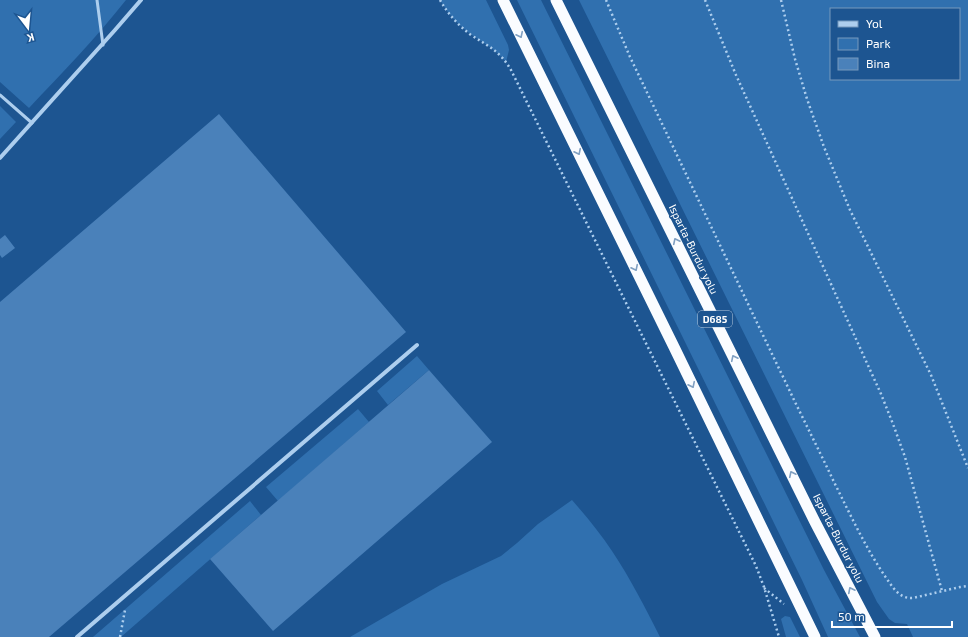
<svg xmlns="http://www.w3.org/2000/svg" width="968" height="637" viewBox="0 0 968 637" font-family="'Exo 2',sans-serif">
<rect width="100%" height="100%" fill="#1d5591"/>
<path fill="#3070af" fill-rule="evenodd" d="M0,0H126C96,38 62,73 29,108L0,82Z
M440,0H486L508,45L509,50L506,62C496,50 484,43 472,35C458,25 448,14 440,0Z
M517,0H541L824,570L860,637H828L802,580Z
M579,0H968V637H913L907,624L895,623L889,619L877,602ZM831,9H959V79H831Z
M0,106L16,122L0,139Z
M417,356L429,370L388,405L377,391Z
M358,409L369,422L278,501L266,487Z
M572,500C586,516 600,533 612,551C630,578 645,607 660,637H350L442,584L501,556L517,543L538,524Z
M250,501L261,515L121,637H93Z
M785,616L790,617L800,637H786L781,619Z"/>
<path fill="#4a81ba" d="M219,114L406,332L49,637H0V302Z
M5,235L15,248L2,258L0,255V239Z
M429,370L492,442L273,631L210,559Z"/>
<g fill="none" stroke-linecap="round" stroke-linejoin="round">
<path stroke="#adceee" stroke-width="2.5" stroke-dasharray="2 3" stroke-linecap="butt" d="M440,0C448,14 458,25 471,35C488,46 500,51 511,70L756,566L764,587L779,637
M606,0L630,57C682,165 733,273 785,381C801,415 818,448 834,482C851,516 867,551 889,582C895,591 902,599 913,598L960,587L968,586
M705,0L736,75L881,394L893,424L905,457L942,591
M781,0L795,59L807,99L824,147L850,210L931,375L968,468
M764,588L784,604
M120,637L125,610"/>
<path stroke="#adceee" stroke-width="3" d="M97,0L103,45
M0,95L32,123"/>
<path stroke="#adceee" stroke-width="4" d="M0,158L115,30L141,0
M77,637L417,345"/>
<path stroke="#fafcff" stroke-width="11" d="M503,0L674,347L815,637
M556,0L815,522L875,637"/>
</g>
<defs><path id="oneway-chevron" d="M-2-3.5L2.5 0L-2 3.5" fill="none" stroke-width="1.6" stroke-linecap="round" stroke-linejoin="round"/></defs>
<g stroke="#80a0c2">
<use href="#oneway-chevron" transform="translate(520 35) rotate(64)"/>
<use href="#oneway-chevron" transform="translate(578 152) rotate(64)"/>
<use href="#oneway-chevron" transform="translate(676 241) rotate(-116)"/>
<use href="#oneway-chevron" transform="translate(635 268) rotate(64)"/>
<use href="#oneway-chevron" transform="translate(734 358) rotate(-116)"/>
<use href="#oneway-chevron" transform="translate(692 385) rotate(64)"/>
<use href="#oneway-chevron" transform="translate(792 474) rotate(-116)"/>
<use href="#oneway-chevron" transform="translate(851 590) rotate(-117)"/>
</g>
<g text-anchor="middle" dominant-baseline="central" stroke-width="3" stroke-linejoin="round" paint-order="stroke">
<rect fill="#1d5591" stroke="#bbccde" stroke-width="1" x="698" y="311" width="34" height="16" rx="3"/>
<g font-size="10" font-weight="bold" fill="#fff">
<text x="715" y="319">D685</text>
</g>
<g font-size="11" fill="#fff" stroke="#1d5591">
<text transform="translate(694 249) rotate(64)">Isparta-Burdur yolu</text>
<text transform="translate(839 538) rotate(63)">Isparta-Burdur yolu</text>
</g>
</g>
<rect x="830" y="8" width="130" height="72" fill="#1d5591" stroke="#7799bd"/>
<rect x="838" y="21" width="20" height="6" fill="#adceee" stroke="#7799bd"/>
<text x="866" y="28" font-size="12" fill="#ffffff">Yol</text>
<rect x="838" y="38" width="20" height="12" fill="#3070af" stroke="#7799bd"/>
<text x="866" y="48" font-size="12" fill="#ffffff">Park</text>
<rect x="838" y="58" width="20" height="12" fill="#4a81ba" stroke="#7799bd"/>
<text x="866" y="68" font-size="12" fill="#ffffff">Bina</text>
<g transform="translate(28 28) rotate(164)" stroke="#1d5591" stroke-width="3" paint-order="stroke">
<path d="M0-3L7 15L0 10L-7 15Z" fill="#ffffff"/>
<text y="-6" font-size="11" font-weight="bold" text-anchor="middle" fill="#ffffff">K</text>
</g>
<path d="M832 621v6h120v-6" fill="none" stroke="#ffffff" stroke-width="2"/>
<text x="838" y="621" font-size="12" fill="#ffffff" stroke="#1d5591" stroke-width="3" paint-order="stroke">50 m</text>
</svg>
